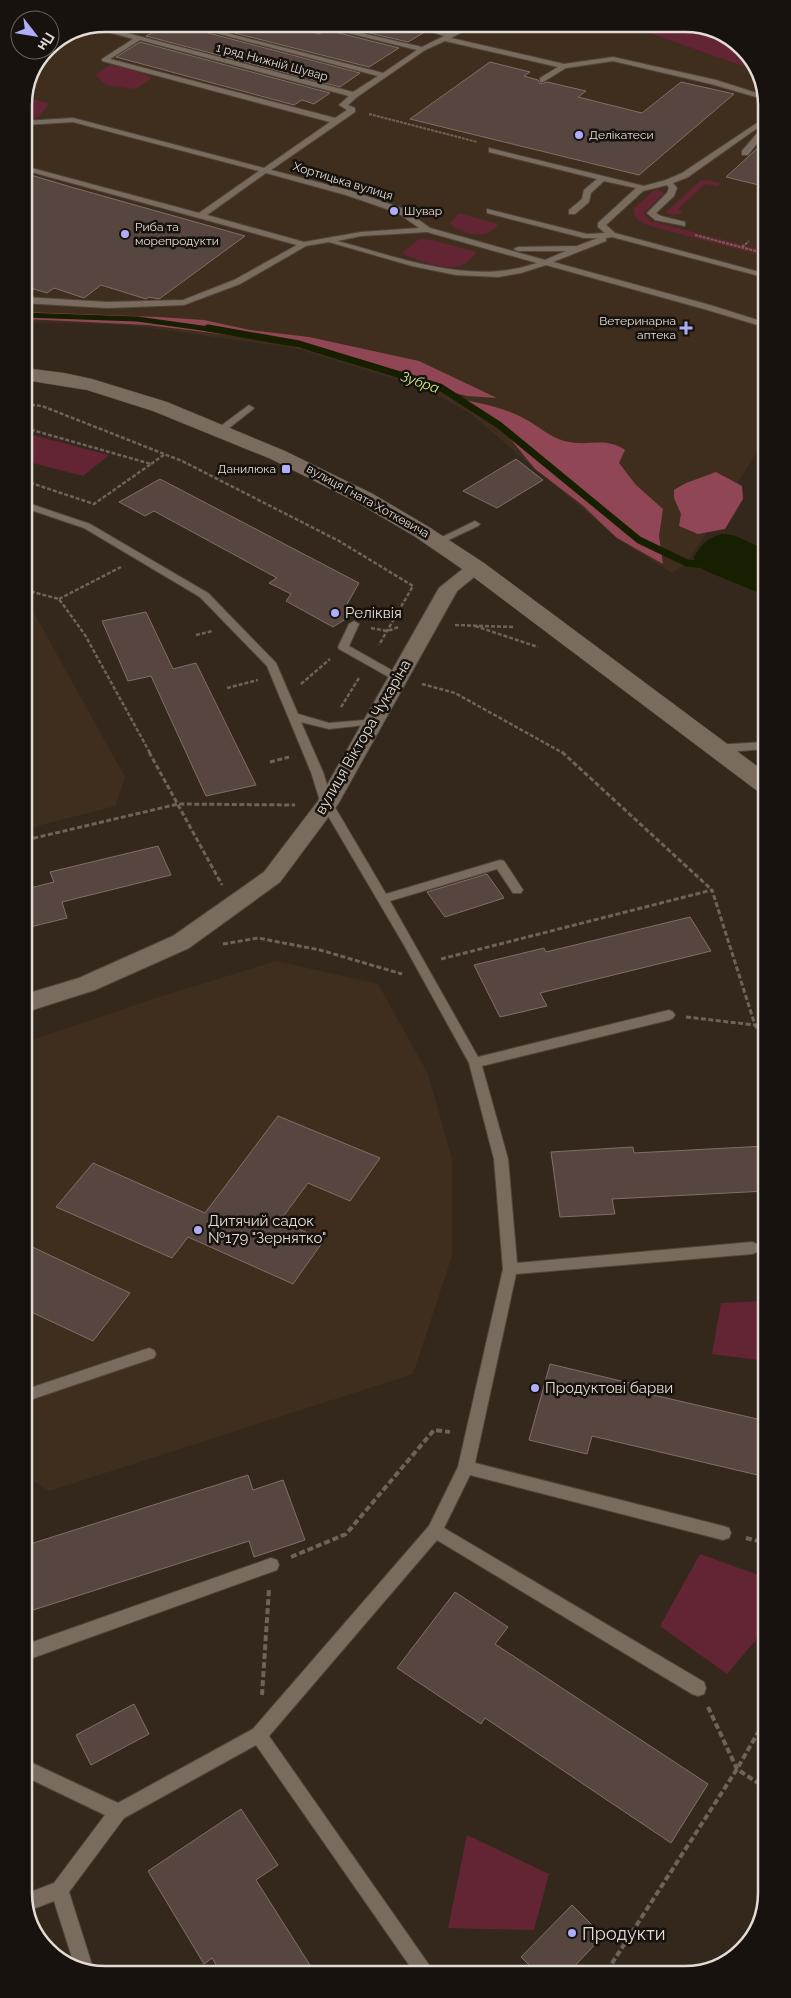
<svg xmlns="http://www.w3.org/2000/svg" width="791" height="1998" viewBox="0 0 791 1998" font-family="Raleway,sans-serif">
<rect width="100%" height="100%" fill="#34281d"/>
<path fill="#3f2e1e" d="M105,24H623L757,71L763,79L764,441L687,563L672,573L618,539L471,414L427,389L295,348L127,325L24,322V100L47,50H50V46Z
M25,611L34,613L125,777L115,806L26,829Z
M276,961L378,984L428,1074L452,1159V1256L413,1374L49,1491L27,1477L26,1042L159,997Z"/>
<path fill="#632533" d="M623,24H692L736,41L757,71Z
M110,65L134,70L152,78L135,89L106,85L95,75Z
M25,97L49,103C42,114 38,121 24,119Z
M707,180L721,183L717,186L705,184L678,209L683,213L673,215L665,213L700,181Z
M657,190L664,193L644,213L650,221L763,250V256L650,226C641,223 633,219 634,208L653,191Z
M459,213L497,224V227C494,229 490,232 487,233C476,237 456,232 450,223Z
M419,239H428L477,252C473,256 468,262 462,265C448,272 415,260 402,253Z
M25,433L109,455L83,476L25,461Z
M766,1301V1361L712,1354L721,1303Z
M700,1554L767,1578V1593L756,1640L727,1674L660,1626Z
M467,1835L549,1874L534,1930L448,1928Z"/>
<path fill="#904655" d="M24,312L159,317L204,320L250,330L309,337L419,361L497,398L467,396L438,389L329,355L261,339L148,325L24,319Z
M455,398C478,403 504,407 525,419C541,427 549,438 569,442C590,446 606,437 625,450L619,463L636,485L663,509L659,536L663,564L617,538L581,504L535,469L499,425Z
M716,472L742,486L743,499L725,529L698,534L679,526L681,514L674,498V490L686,483Z"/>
<path fill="#161f00" d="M722,534L733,535L764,549V595L706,571L695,564L694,557C701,544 708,538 722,534Z"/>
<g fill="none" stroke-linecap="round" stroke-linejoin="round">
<path stroke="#161f00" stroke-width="5" d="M24,315L137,319L216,330"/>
<path stroke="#161f00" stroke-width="7" d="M208,328L299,344L440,387L499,425L639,540L687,563L705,565"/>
</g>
<path fill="#57453f" stroke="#816e68" d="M168,24H180L182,26L360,73L340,87L146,36Z
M199,24H278L320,34L327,30L399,48L369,67Z
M337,24H406L425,32L408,42L335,25Z
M140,42L330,93L314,104L302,100L294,105L116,57Z
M490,62L530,72L524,76L538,80L540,84L547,82L586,91L578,97L642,113L681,82L734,94L639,175L410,119Z
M763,143V186L726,177L749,156Z
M24,173L71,187L245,236L159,299L149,297L146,299L101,285L84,298L54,288L47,293L24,286Z
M516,459L543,480L497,508L463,491Z
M160,479L359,583L346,606L357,612L333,627L286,601L291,594L269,583L277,578L154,511L145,516L119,502Z
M146,612L173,669L196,663L256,785L206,796L151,676L128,681L102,621Z
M158,846L171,875L62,902L67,918L26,928V889L54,882L50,872Z
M487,874L504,898L445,917L427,892Z
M690,917L711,951L540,993L547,1006L500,1017L474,965L544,948L546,952Z
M278,1116L380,1158L350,1201L308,1183L280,1221L324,1240L293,1284L188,1237L172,1258L56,1207L93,1163L205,1213Z
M766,1146V1191L612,1199L615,1214L560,1217L551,1152L633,1147L634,1153Z
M26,1244L130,1293L93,1341L27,1310Z
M550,1364L638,1385L636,1391L766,1421V1477L592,1436L587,1454L529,1440Z
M248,1475L253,1490L283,1480L305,1540L254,1557L249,1541L27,1612V1545Z
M455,1592L508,1627L495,1644L708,1784L671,1843L485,1718L481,1724L397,1668Z
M134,1704L149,1734L91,1765L76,1735Z
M241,1809L278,1865L256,1880L315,1973H221L212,1958L204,1964L148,1871Z
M572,1905L603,1936L570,1971H535L521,1957Z"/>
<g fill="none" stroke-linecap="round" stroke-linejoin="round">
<g stroke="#4f463c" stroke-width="2">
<path id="service" d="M182,24H192L383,73L417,50L311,24H322L422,47L444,36L408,24H418L449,33L469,24H477L451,38L564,64L613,57L716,80L763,95V99L711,84L613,61L566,68L543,82H540V78L558,67L445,41L425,50L357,97L348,105L355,108V112L271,170L352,191L404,209L430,228L545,260L566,251H518L514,249L518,247L577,246L598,238H584L487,213V209L587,234L605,233L598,227V223L636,188L604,181L591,193L589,202L575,214H569V210L582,199L584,190L597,179L489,152V148L644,186L666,180L682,173L763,119V124L688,177L673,183L677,188L674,196L656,213L661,216L685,222V226L655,220L647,213L667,193L669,188L667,185L643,191L606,225L615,233L763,273V277L612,237L606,238V241L553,262L710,305L764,322V327L704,309L546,265L521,273L498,277L456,275L412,266L329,242L306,246L240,284L184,305L107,308L24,303V297L107,302L183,300L234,280L297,245L24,170V166L199,213L259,171L73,122L24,125V121L73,118L264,168L330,122L102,61V59L133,39L94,28L100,26L353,92L378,76ZM140,40L349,96L339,105L347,110L335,118L110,59ZM266,173L346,195L398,213L419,228L361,232L304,242L207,215ZM427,232L537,263C471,286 402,258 337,241L361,236Z
M760,130H763V136L748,155H742V151Z
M249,405L254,408L252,410L224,432H218V428Z
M25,502L90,524L208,593L276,663L298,714L329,723L378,719L379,721L378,723L374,724L329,729L301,722L323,772L333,804L386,894L500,860L504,861L523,890L521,893H513L497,869L390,901L478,1057L669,1010L673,1012L675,1015L673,1018L669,1020L482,1066L508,1159L517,1263L752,1242L757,1244L759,1248L757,1252L752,1254L516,1274L475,1463L723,1526L729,1528L731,1533L729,1538L723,1540L470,1475L444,1528L704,1682L706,1688L704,1694L698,1696L692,1694L437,1540L269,1736L434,1972H414L256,1745L124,1818L69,1892L93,1968L92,1971L74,1964L54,1901L28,1911V1893L54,1883L105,1815L28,1778V1761L118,1803L253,1729L429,1526L458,1467L503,1269L494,1159L469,1063L404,945L321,804L311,772L267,666L200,597L84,528L25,508Z
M475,521L480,524L478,526L442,543L439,544L434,541Z
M354,621L359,624L349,646L402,676L403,678L402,680H394L339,649L338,647L349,624Z
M765,742V749L715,753L709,749L715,745Z
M149,1348L154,1350L156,1354L154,1358L27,1401V1389Z
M271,1558L277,1560L279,1565L277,1570L27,1660V1644Z"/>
</g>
<g stroke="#4f463c" stroke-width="2">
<path id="minor" d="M476,562L483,564L485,568L457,591L338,804L280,882L189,948L95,990L26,1012V994L79,978L173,936L264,872L318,801L439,588L469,564Z"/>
</g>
<g stroke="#4f463c" stroke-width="1">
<path id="tertiary" d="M25,368L64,373L92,379L167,402L285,451L373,494L429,527L484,563L765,772V792L756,790L468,573L414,536L358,503L271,459L153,411L87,390L25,380Z"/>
</g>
<path stroke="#6e6359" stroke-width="2" stroke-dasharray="3 1" stroke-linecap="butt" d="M369,114L477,142
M695,235L763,253
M742,247L749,241"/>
<path stroke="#6e6359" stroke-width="2.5" stroke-dasharray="4 2" stroke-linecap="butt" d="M25,404L42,406L182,461L339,541L413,586L379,645
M25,428L151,464L94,504L25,481
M151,464L165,454
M25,590L59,599L85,635L150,753
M59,599L121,567
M455,625L513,627
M475,626L538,647
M371,628L387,631L399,627
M196,635L213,631
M301,684L330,659
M422,684L455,693L563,753
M227,688L258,680
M341,707L359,678"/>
<path stroke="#6e6359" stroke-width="3" stroke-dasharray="5 2.5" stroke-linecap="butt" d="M149,752L222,885
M562,752L711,889
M270,762L289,757
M26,840L178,804L295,805
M223,944L258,938L320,950L402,974
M441,959L712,890L755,1025L765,1040
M686,1017L755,1025L765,1024"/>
<path stroke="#6e6359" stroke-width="4" stroke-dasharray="6 3" stroke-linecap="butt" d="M746,1538L766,1543
M291,1557L346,1534L434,1430L450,1432
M262,1695L269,1589
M708,1707L737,1769L767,1789
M607,1971L737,1769L767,1717"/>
<use href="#service" fill="#796c5f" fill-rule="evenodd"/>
<use href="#minor" fill="#796c5f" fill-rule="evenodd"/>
<use href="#tertiary" fill="#796c5f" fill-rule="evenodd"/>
</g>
<g fill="#afaefa" stroke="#17120d" stroke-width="2">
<circle cx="579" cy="135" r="5"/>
<circle cx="394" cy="211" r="5"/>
<circle cx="125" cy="234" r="5"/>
<path d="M683.5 320.5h5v5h5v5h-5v5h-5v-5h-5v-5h5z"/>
<rect x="281" y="464" width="10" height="10" rx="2.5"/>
<circle cx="335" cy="613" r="5"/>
<circle cx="198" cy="1230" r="5"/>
<circle cx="535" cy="1388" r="5"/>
<circle cx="572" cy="1933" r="5"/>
</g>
<g text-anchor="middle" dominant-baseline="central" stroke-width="5" stroke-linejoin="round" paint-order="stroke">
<g font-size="12" fill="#e3dcd4" stroke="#17120d">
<text transform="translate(272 62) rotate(15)">1 ряд Нижній Шувар</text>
<text transform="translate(343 181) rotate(17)">Хортицька вулиця</text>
<text transform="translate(368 501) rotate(29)">вулиця Гната Хоткевича</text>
</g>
<g font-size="12" fill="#e3dcd4" stroke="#17120d" text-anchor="start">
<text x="589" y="135">Делікатеси</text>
<text x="404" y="211">Шувар</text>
<text x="135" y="227">Риба та<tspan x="135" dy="14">морепродукти</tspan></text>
<text x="676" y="321" text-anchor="end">Ветеринарна<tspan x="676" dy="14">аптека</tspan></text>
<text x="276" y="469" text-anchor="end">Данилюка</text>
</g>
<g font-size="14" font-style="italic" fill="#d1ef8b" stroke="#17120d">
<text transform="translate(420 382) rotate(19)">Зубра</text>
</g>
<g font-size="15" fill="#e3dcd4" stroke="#17120d" text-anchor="start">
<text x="345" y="613">Реліквія</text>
<text x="208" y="1221">Дитячий садок<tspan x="208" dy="17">№179 "Зернятко"</tspan></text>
<text x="545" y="1388">Продуктові барви</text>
</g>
<g font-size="15" fill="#e3dcd4" stroke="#17120d">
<text transform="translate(363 737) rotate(-60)">вулиця Віктора Чукаріна</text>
</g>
<g font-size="18" fill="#e3dcd4" stroke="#17120d" text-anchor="start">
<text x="582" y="1933">Продукти</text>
</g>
</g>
<path d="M0 0H791V1998H0ZM105 32H685A73 73 0 0 1 758 105V1893A73 73 0 0 1 685 1966H105A73 73 0 0 1 32 1893V105A73 73 0 0 1 105 32Z" fill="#17120d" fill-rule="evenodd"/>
<path fill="none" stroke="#e3dcd4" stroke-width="2.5" d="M105 32H685A73 73 0 0 1 758 105V1893A73 73 0 0 1 685 1966H105A73 73 0 0 1 32 1893V105A73 73 0 0 1 105 32Z"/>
<g transform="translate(35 35) rotate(121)"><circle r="24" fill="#17120d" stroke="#69635d"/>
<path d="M0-4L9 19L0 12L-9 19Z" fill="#afaefa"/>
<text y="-8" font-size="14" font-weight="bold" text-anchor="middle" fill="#e3dcd4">Пн</text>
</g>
</svg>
